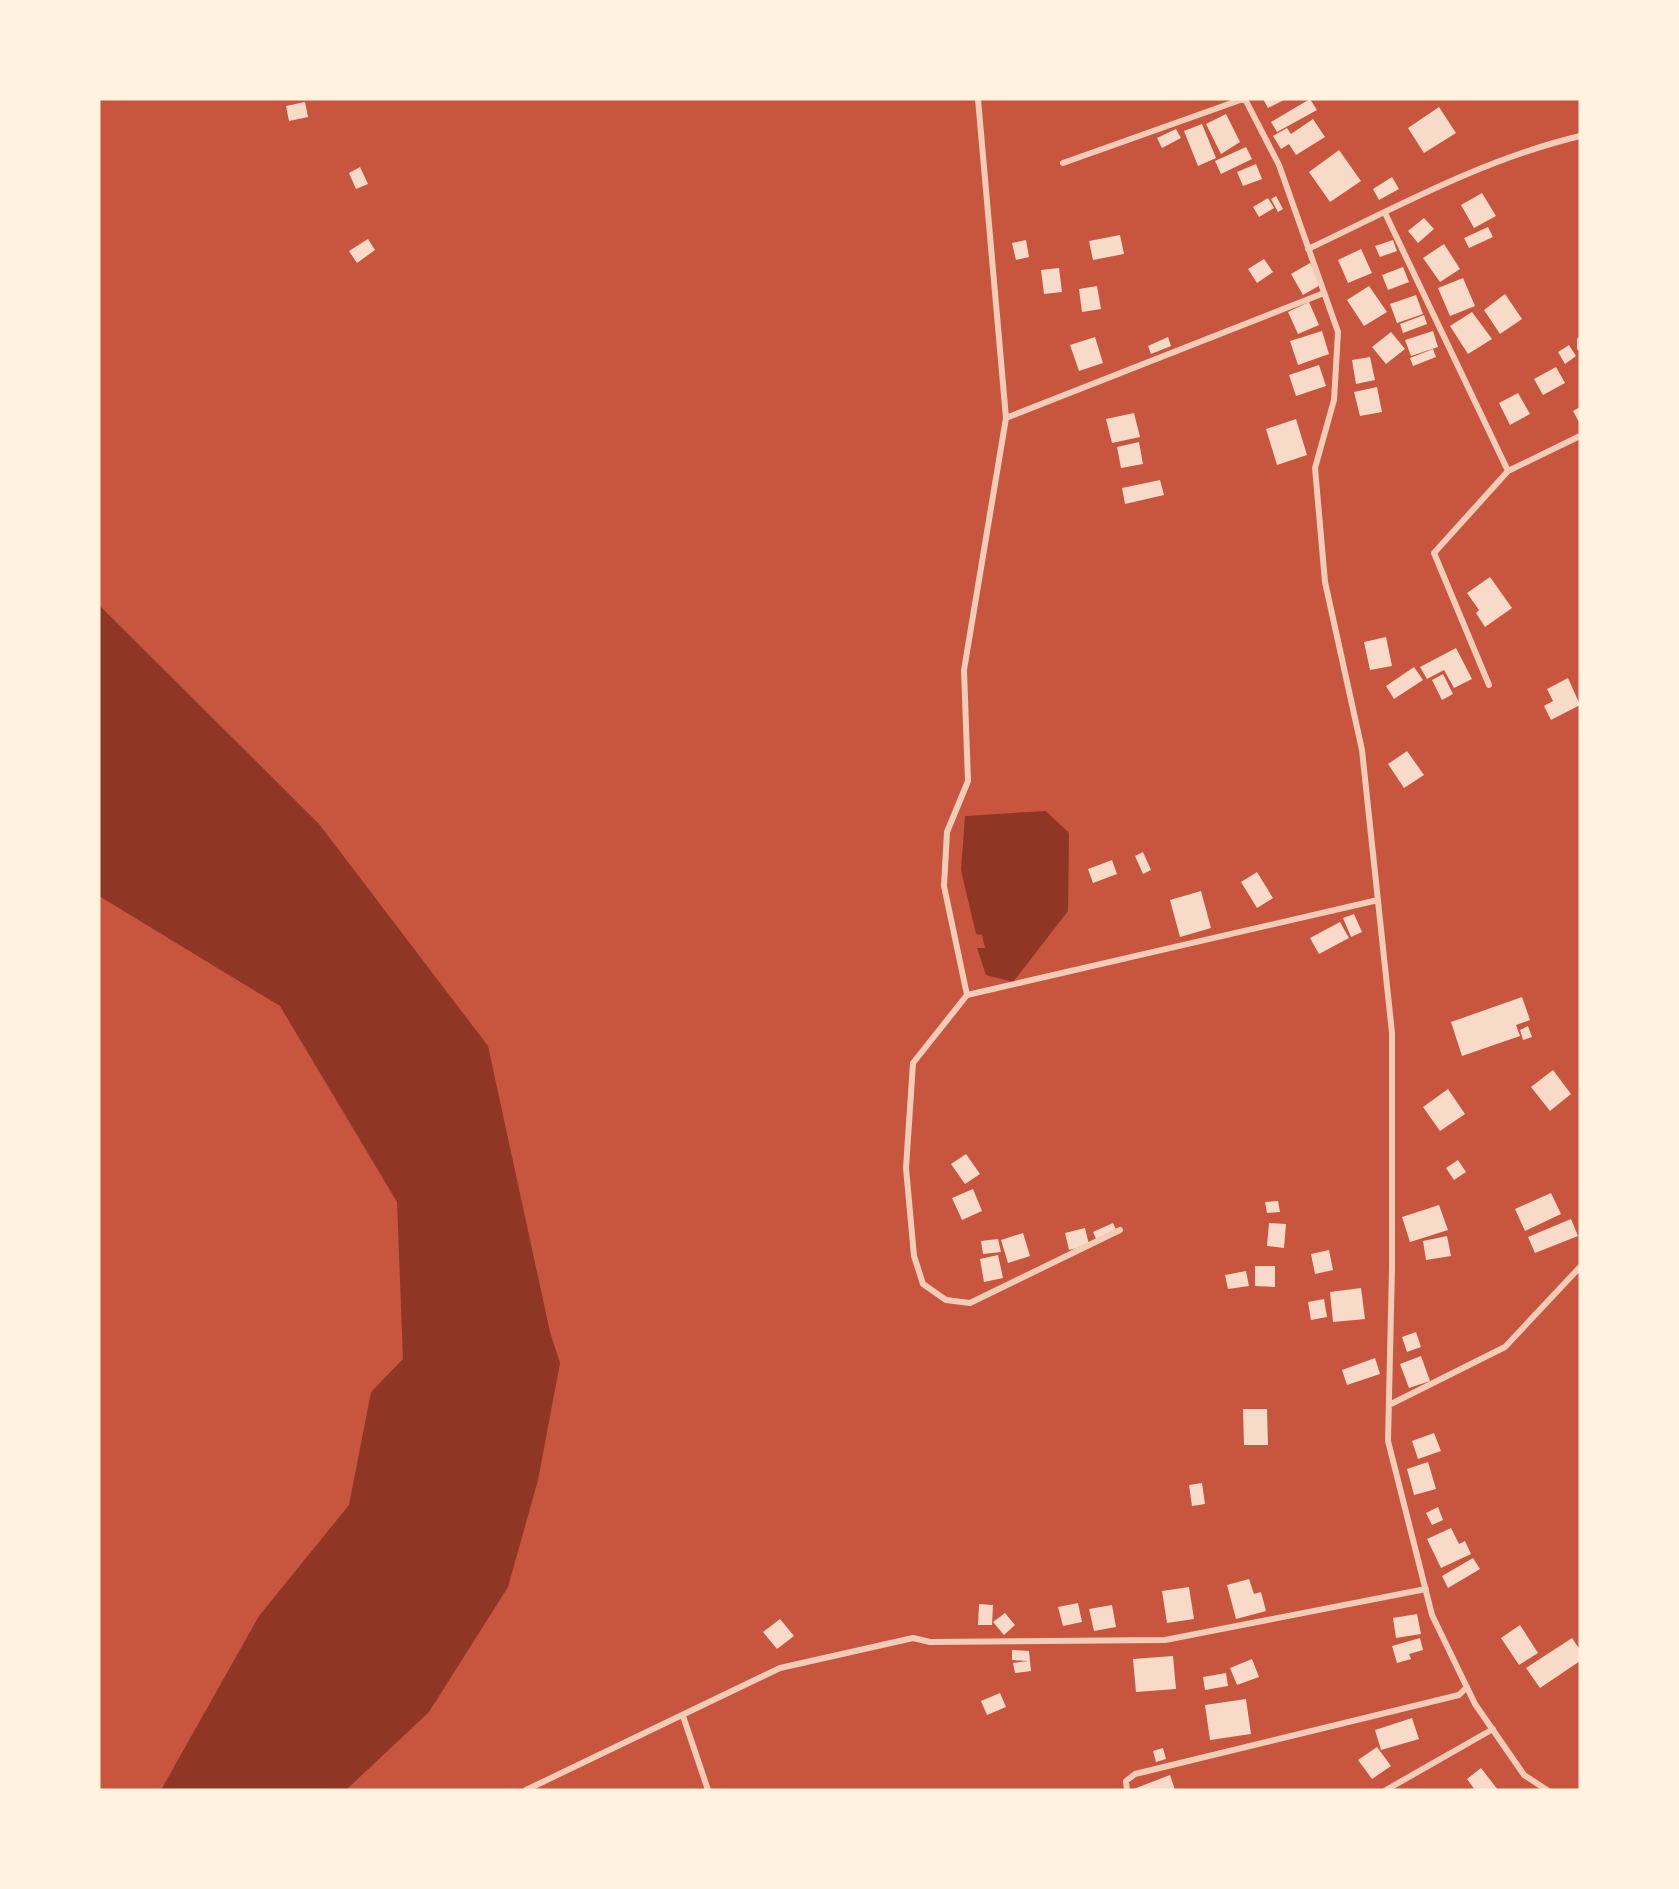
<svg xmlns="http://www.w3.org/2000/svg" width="1679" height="1889" viewBox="0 0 1679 1889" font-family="Raleway,sans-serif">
<rect width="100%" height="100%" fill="#c8553d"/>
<path fill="#8f3625" d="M99,605L319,824L488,1046L550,1332L560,1363L538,1480L508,1587L429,1712L346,1790H161L259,1616L349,1505L371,1392L403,1359L397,1202L280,1006L99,896Z
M1046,811L1069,833L1068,911L1013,982L986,975L977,948H985L982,935L976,934L961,870L965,816Z"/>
<path fill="#f7dbc8" d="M1263,99H1286L1268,108Z
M1310,99L1317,110L1277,132L1271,122Z
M305,102L308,117L289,121L286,106Z
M1439,107L1456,133L1424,153L1408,128Z
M1226,114L1240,142L1221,154L1206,124Z
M1313,119L1325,137L1296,155L1289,144L1281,149L1273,136L1287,128L1291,134Z
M1202,124L1216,158L1198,166L1184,131Z
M1176,129L1181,138L1162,148L1157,138Z
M1246,147L1252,159L1221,174L1215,161Z
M1339,150L1361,181L1330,202L1309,172Z
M1256,164L1262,179L1243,186L1237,172Z
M360,167L368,184L356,189L349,173Z
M1392,177L1399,189L1379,200L1373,189Z
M1482,193L1496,216L1474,228L1461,205Z
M1276,196L1283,209L1278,212L1271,199Z
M1268,198L1274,208L1259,217L1253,207Z
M1424,218L1434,229L1418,243L1408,231Z
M1488,227L1493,237L1469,248L1464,238Z
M1120,235L1124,254L1093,260L1089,241Z
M368,239L375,250L357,263L349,251Z
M1026,240L1029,257L1016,260L1012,243Z
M1393,240L1397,251L1380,257L1375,246Z
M1444,244L1460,269L1440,282L1423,258Z
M1361,249L1372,273L1348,283L1338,260Z
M1264,259L1273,272L1257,283L1248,269Z
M1310,263L1322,284L1303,295L1291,274Z
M1403,267L1409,282L1388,290L1382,275Z
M1059,268L1062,292L1044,294L1041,270Z
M1463,278L1475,306L1450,316L1438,288Z
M1097,286L1101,309L1082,312L1079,289Z
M1369,286L1387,312L1364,326L1347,300Z
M1505,294L1522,319L1500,334L1484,310Z
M1416,295L1423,314L1397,323L1390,304Z
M1309,302L1319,325L1298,334L1288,312Z
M1472,312L1492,339L1468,354L1450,326Z
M1424,315L1427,324L1403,333L1400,324Z
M1322,331L1329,354L1298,365L1290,341Z
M1433,331L1438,347L1411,356L1405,340Z
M1391,332L1405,349L1386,364L1372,347Z
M1095,337L1103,363L1079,371L1070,345Z
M1168,337L1171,346L1151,354L1148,346Z
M1569,345L1576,356L1565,364L1558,352Z
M1433,349L1436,357L1413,366L1410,358Z
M1370,357L1375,380L1356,384L1352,360Z
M1319,365L1326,386L1296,396L1289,375Z
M1556,367L1565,383L1543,395L1534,379Z
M1377,387L1382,412L1360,416L1354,392Z
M1518,393L1530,414L1510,425L1499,403Z
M1580,407V424L1573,411Z
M1134,413L1140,437L1112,443L1106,419Z
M1296,419L1307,455L1277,465L1266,429Z
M1139,442L1143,464L1121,468L1117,447Z
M1160,480L1164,495L1125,504L1122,488Z
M1490,577L1512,608L1485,627L1476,613L1479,610L1467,593Z
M1386,637L1392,666L1370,670L1364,642Z
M1456,648L1472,679L1454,688L1444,670L1427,679L1420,667Z
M1414,667L1423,680L1394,699L1386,686Z
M1443,674L1453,694L1442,700L1432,680Z
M1568,678L1580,705L1551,720L1544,706L1553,701L1547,689Z
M1407,751L1424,775L1404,788L1388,764Z
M1143,852L1151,870L1143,874L1135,856Z
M1112,860L1117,874L1093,883L1088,869Z
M1257,872L1273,898L1257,908L1241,882Z
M1201,891L1211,928L1180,937L1170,900Z
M1354,914L1362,932L1351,937L1343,918Z
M1340,922L1349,938L1319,954L1310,938Z
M1522,997L1530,1020L1516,1025L1520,1036L1462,1056L1451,1022Z
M1528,1026L1532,1037L1523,1040L1520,1030Z
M1553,1070L1571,1094L1550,1111L1531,1087Z
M1448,1089L1465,1114L1440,1131L1423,1107Z
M966,1154L980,1174L965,1184L951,1164Z
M1458,1160L1466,1172L1454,1180L1446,1168Z
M973,1189L982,1211L962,1220L952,1198Z
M1551,1193L1561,1214L1525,1231L1515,1209Z
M1278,1201L1280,1212L1267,1213L1265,1202Z
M1439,1205L1448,1230L1410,1242L1402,1217Z
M1571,1219L1578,1236L1535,1253L1528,1237Z
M1113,1223L1118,1234L1098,1243L1093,1232Z
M1269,1223L1286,1224L1284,1248L1267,1246Z
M1085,1228L1089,1245L1069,1250L1065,1233Z
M1023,1233L1030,1256L1008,1263L1001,1240Z
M1447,1236L1451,1256L1426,1260L1423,1241Z
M998,1239L1001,1252L983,1254L981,1241Z
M1329,1250L1333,1270L1315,1274L1311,1254Z
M998,1255L1003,1278L984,1282L980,1259Z
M1255,1266H1275V1287L1255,1286Z
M1246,1271L1249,1286L1228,1289L1225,1275Z
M1361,1288L1365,1319L1333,1322L1330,1292Z
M1324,1299L1327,1317L1311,1320L1308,1302Z
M1416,1332L1421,1347L1407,1352L1402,1337Z
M1421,1356L1430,1381L1409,1388L1400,1364Z
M1375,1358L1380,1374L1347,1385L1342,1370Z
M1243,1409H1267L1268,1445H1244Z
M1434,1433L1441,1451L1418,1459L1412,1441Z
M1428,1462L1436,1489L1414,1495L1407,1469Z
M1202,1483L1205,1504L1192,1506L1189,1485Z
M1438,1507L1443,1520L1432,1525L1426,1513Z
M1451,1528L1459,1544L1465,1541L1471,1554L1441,1568L1427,1539Z
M1473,1558L1480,1569L1448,1588L1442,1576Z
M1249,1579L1254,1594L1261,1592L1266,1611L1236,1619L1227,1585Z
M1189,1587L1194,1619L1167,1623L1162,1591Z
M1078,1603L1082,1622L1063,1626L1058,1607Z
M979,1604L993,1605L992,1625H978Z
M1112,1605L1116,1627L1094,1631L1089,1609Z
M1005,1613L1015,1625L1004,1635L993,1622Z
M1417,1614L1421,1634L1396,1638L1393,1618Z
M780,1619L794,1636L777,1649L763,1632Z
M1520,1625L1538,1653L1519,1665L1501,1638Z
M1420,1638L1423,1650L1409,1654L1411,1659L1397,1663L1392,1646Z
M1572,1638L1580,1650V1661L1540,1688L1526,1668Z
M1012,1650L1029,1651L1031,1671L1015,1673L1013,1663L1028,1661L1012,1660Z
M1173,1656L1176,1689L1136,1692L1133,1659Z
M1252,1659L1259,1677L1237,1685L1230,1668Z
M1226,1673L1228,1686L1205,1690L1203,1677Z
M1000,1693L1006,1707L987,1715L981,1701Z
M1246,1699L1251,1734L1210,1740L1205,1705Z
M1412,1718L1419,1739L1381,1750L1375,1730Z
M1377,1747L1391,1766L1372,1779L1358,1760Z
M1163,1748L1166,1759L1156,1762L1153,1751Z
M1481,1768L1498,1790H1475L1467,1779Z
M1170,1775L1175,1790H1131Z"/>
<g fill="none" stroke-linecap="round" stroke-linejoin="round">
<path stroke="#f1ccb7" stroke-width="6" d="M1245,99L1279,165L1338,332L1334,400L1315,468L1325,582L1362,750L1392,1033V1268L1388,1441L1432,1615L1475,1704L1524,1775L1547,1790
M1063,163L1243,99
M1385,213L1508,471
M1308,249C1397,207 1484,159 1580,136
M1580,340V348
M1006,418L1324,293
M1489,685L1434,553L1508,471L1580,436
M967,995L944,886L947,832L968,781L964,670L1006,418L978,99
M1120,1230L970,1303L946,1300L923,1284L914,1256L906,1168L913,1063L967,995L1378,900
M1389,1405L1505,1347L1580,1267
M683,1716L708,1790
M526,1790L780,1668L913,1638L930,1642L1165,1640L1426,1589
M1127,1790L1126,1781L1135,1774L1459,1695L1467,1687
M1386,1790L1493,1729"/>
</g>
<rect width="1679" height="1889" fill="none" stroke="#fff3e0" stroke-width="201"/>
</svg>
